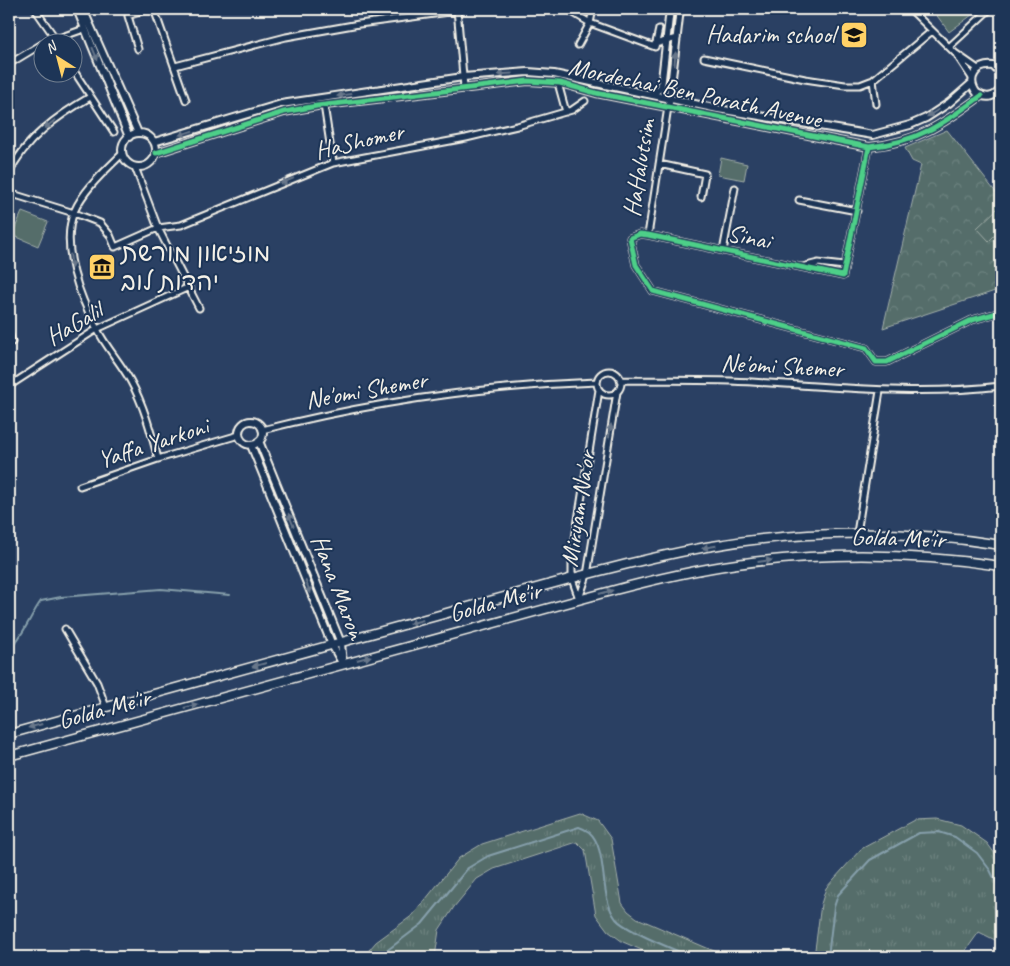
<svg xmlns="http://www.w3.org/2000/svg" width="1010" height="966" viewBox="0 0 1010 966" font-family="Caveat,'Playpen Sans Hebrew',sans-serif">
<defs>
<pattern id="grass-tufts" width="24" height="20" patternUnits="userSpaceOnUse" patternTransform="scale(1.25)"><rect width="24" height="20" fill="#546d6a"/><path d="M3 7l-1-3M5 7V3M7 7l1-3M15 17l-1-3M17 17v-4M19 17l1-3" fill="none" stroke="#6d827f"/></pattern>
<pattern id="park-crowns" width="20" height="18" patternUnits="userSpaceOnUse" patternTransform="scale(1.25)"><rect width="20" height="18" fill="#546d6a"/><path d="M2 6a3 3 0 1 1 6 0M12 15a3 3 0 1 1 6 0" fill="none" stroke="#6d827f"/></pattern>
</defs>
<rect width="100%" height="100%" fill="#2a4063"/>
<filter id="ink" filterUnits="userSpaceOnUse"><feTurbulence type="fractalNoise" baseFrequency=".02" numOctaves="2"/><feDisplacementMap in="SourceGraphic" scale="10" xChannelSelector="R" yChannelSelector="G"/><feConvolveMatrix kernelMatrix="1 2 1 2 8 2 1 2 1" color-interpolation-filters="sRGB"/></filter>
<g filter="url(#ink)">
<path fill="url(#grass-tufts)" stroke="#a4afa9" d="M580,813L598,821L611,839L622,903L628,911L637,918L728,957H658L623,942L608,931L596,915L585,850L577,842L494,869L477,879L454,907L439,930L435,957H363L376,942L413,915L459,858L482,844Z
M937,819L961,825L987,843L1001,862V943L979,932L961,957H814L821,904L826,888L861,849L915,820Z"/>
<path fill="url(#park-crowns)" stroke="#a4afa9" d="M947,130L1001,199V289L883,328L921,165L912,161L905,148Z"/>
<path fill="#546d6a" stroke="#a4afa9" d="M932,9H980L949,32Z
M721,158L747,164L744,180L718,175Z
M998,208L1001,211V229L989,241L977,228Z
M22,212L48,222L38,246L12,235Z"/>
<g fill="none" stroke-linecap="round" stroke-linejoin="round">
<path stroke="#869fab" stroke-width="2" d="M9,650C23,637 30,616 41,601L61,597L161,589L230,595
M380,957L385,952L422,924L468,868L488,856L579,827C582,828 586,830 589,832C609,849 598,896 616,919C626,931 675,950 692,957
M828,957L834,907L838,895L870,860L919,833L939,832L955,837L977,853L990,870L1001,892"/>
<g stroke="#f4f1e8" stroke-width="9">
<path id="minor" d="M35,9L58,42
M154,9L186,100
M457,9L464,87
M567,9L590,23L655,47L659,29
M910,9L955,53L978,69
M47,42L84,29
M655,44L677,38
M578,45L590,23L593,9
M949,47L990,9
M138,49L128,16L147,9
M958,57L972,78
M704,58L805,79L845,85H860L873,80L932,31
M9,64L42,44
M175,66L286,37L359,24L457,11
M72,68L114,132
M873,80L876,104
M558,83L566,112
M324,105L333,163
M869,147L843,276L648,235L640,234L630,238L636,265L653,291L866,348L876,362H887L972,320L1001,312
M122,154C105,171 84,189 74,212C60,247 80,298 97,329C106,347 120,362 130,380C144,405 151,432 158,459
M659,164L705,174L701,197
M135,167L158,228L199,308
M9,174C24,139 59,115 90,97
M9,193L74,213L100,223L110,235L115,247L158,228L181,225L333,163L466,138L517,126L572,110L585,101
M799,200L857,211
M648,235L668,107
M723,251L735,188
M802,267L818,263L844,266
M9,332L12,342
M597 383a12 12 0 1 1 24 0a12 12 0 1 1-24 0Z
M620,380C657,380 694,380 731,381C823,385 908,397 1001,386
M9,386L97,329L189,287
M262,430C372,402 484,386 597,382
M80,486L158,459L239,435
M857,533L880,391
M579,599L572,579V557L599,390
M579,599L587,575L617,392
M65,629L97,683L106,707"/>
</g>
<g stroke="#f4f1e8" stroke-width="10">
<path id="tertiary" d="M77,9L129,137
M83,9L138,133
M1001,74L993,66C976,64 966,79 977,93C986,99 995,98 1001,88
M650,94L661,88L670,9
M669,103L680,9
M122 150a17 17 0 1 1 34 0a17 17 0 1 1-34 0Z
M154,142L281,104L463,77L528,72L554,74L718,109L873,135L910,125L926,118L949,103L972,83
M156,153L284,112L317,106L528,81L560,83L596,93L869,147C918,142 943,124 981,96
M239 433a12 12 0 1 1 24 0a12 12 0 1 1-24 0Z
M259,441L341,643L343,664
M251,445L332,645L341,661"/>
</g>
<g stroke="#f4f1e8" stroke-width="11">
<path id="secondary" d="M9,734C145,696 282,659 418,621C514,595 609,565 706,547C803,530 904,529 1001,545
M9,756L611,591C652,580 694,570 737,564C825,552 914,553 1001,566"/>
</g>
<use href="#minor" stroke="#1d3557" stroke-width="5"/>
<use href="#tertiary" stroke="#1d3557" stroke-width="6"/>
<use href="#secondary" stroke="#1d3557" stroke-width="8"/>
<g stroke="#1d3557" stroke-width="8">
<path id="cycleway" d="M869,147L843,276L648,235L640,234L630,238L636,265L653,291L866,348L876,362H887L972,320L1001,312
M156,153L284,112L317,106L528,81L560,83L596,93L869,147C918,142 943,124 981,96"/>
</g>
<use href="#cycleway" stroke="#4dcf88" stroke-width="5"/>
</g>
<defs><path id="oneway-solid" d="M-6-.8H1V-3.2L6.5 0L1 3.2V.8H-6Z" transform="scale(1.25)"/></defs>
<g fill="#68778a">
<use href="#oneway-solid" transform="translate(95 54) rotate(68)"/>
<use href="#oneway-solid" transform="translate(675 59) rotate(-84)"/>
<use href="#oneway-solid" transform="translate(505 74) rotate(176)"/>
<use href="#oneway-solid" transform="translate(344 95) rotate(172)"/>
<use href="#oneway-solid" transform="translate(933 113) rotate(148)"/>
<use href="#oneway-solid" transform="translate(50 124) rotate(142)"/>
<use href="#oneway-solid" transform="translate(186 133) rotate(163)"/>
<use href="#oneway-solid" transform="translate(287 181) rotate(157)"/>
<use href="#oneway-solid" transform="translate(71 261) rotate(84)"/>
<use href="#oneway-solid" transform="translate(610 431) rotate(-81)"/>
<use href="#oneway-solid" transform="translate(291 520) rotate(-112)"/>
<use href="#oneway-solid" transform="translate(709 547) rotate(170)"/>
<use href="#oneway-solid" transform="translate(765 561) rotate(-7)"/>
<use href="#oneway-solid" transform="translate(308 587) rotate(68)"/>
<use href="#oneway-solid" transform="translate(606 592) rotate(-15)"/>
<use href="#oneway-solid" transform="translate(416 622) rotate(165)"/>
<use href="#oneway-solid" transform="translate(364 658) rotate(-15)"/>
<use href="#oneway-solid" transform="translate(259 665) rotate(165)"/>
<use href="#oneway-solid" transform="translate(191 706) rotate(-15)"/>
<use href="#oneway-solid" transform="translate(35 726) rotate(165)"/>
</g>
</g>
<defs>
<g id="school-square" transform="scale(1.4375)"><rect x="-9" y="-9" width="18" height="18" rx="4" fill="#ffd166" stroke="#1d3557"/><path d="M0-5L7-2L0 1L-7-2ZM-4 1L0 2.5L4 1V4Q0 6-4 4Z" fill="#111"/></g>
<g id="museum-square" transform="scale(1.4375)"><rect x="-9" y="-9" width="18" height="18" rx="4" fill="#ffd166" stroke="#1d3557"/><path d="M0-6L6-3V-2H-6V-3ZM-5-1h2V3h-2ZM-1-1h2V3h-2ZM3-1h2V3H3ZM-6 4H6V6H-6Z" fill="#111"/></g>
</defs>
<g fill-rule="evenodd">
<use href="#school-square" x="854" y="35"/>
<use href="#museum-square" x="102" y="267"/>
</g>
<g text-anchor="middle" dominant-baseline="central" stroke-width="4" stroke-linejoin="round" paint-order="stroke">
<g font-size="25" fill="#f4f1e8" stroke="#1d3557" text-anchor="end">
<text x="835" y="35">Hadarim school</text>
<text x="121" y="253" text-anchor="start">מוזיאון מורשת<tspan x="121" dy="29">יהדות לוב</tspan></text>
</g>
<g font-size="25" fill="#f4f1e8" stroke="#1d3557">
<text transform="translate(695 93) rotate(12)">Mordechai Ben Porath Avenue</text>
<text transform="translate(359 141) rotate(-13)">HaShomer</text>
<text transform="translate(639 168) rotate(-81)">HaHalutsim</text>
<text transform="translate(749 237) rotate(12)">Sinai</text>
<text transform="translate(74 324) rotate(-30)">HaGalil</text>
<text transform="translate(782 366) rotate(3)">Ne'omi Shemer</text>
<text transform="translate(366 390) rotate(-10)">Ne'omi Shemer</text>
<text transform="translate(153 443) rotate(-18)">Yaffa Yarkoni</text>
<text transform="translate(578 509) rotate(-81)">Miryam Na'or</text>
<text transform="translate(898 538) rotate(2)">Golda Me'ir</text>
<text transform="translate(338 587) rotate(69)">Hana Maron</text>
<text transform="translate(495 602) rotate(-15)">Golda Me'ir</text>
<text transform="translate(104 709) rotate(-15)">Golda Me'ir</text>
</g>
</g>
<rect width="1010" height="966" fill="none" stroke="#1d3557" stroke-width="30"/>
<rect x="15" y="15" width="980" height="936" fill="none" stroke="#f4f1e8" stroke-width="2" filter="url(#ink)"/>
<g transform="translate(58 58) rotate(324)"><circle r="24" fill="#1d3557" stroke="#738091"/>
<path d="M0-4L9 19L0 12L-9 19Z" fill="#ffd166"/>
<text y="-8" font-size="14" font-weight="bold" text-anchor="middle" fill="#f4f1e8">N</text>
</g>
</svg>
